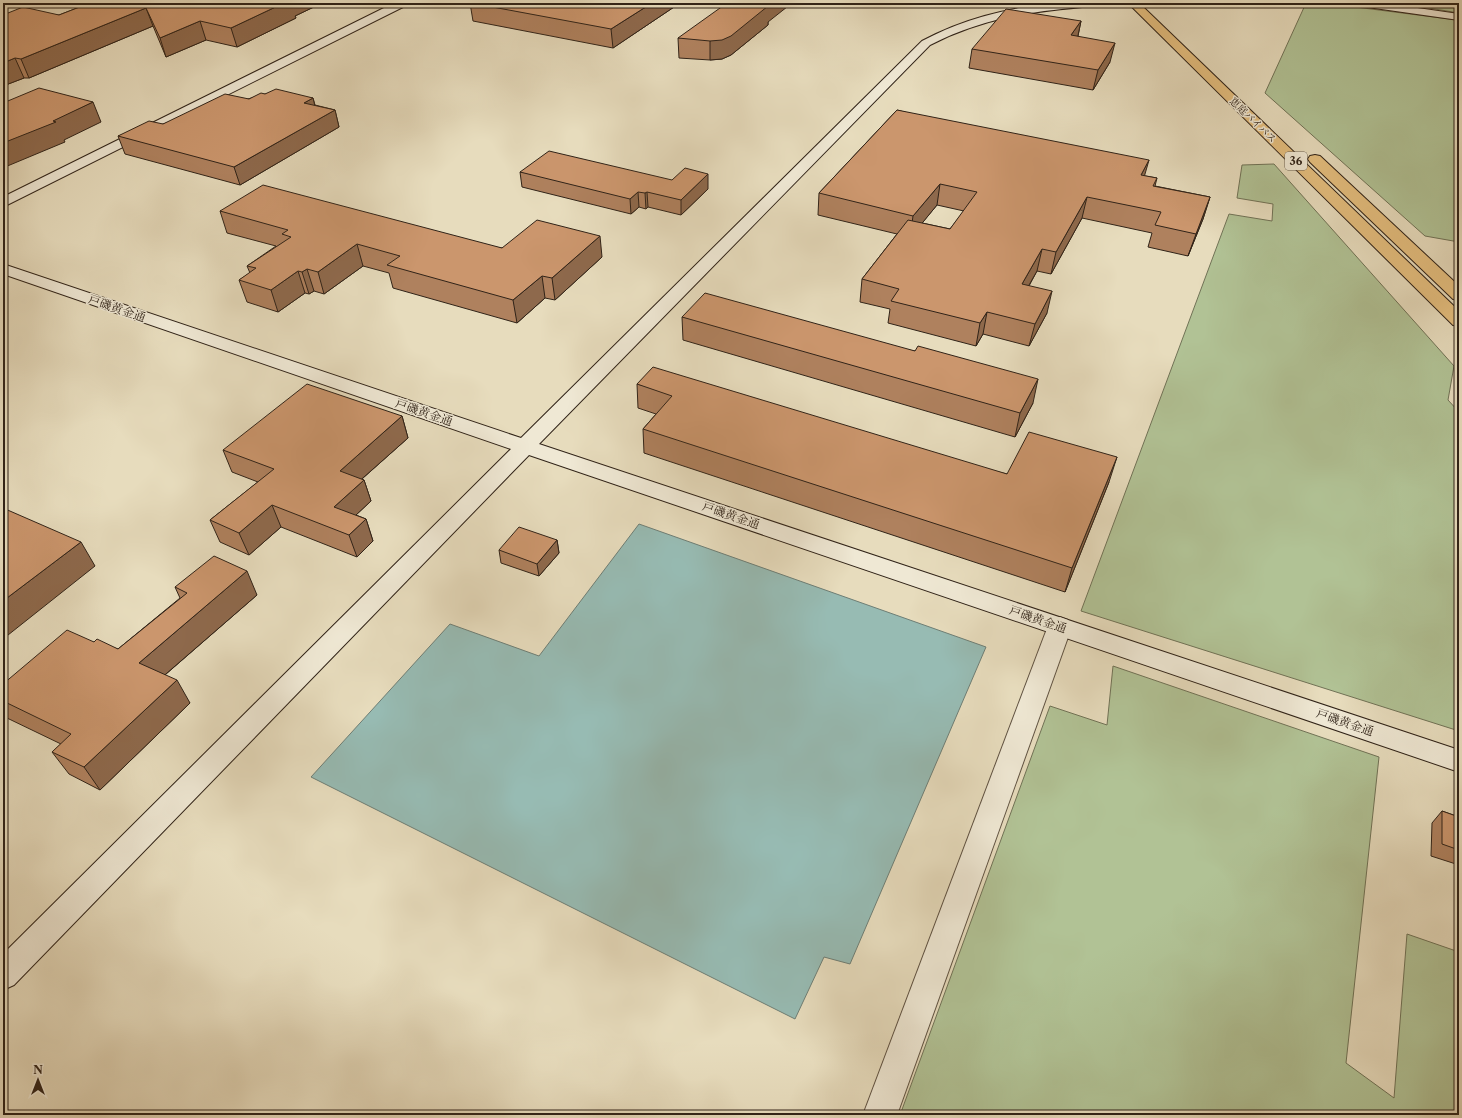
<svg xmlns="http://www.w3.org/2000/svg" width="1462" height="1118" viewBox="0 0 1462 1118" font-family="'Libre Caslon Text','Noto Serif JP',serif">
<rect width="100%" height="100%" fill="#e7dcbd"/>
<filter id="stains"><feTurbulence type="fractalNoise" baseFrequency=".005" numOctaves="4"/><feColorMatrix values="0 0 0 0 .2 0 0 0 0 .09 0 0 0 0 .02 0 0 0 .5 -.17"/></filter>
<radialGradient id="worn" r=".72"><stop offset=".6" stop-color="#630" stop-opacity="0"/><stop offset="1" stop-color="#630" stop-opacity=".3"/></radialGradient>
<path fill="#b1c295" stroke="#707256" d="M1306,3H1324L1457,20L1459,88V242L1425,236L1265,93Z
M1399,3H1459V13Z
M1274,164L1454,366L1448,400L1459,412V731L1081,611L1229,214L1272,221L1273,204L1237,198L1242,165Z
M1113,666L1379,757L1346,1063L1394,1098L1407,934L1459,952V1115H900L1050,706L1107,725Z"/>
<path fill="#97bbb3" stroke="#6e7e75" d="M639,524L986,647L850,964L824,957L795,1019L311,777L450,624L539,656Z"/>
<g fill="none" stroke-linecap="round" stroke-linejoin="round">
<g stroke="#5e5141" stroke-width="2">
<path id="street" d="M1060,617L1068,620L1072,626L897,1115H863L1048,626L1052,620Z"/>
</g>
<g stroke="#302318" stroke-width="2">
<path id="secondary" d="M394,3H408L407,5L3,207V197Z
M1050,3H1099L1094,6C1034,11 985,17 930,45L539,444L1459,750V772L529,455L14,985L3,990V954L511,449L3,274V264L521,438L922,41C963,19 1005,9 1050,3Z
M1355,3H1383L1459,14V20L1360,6Z"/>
</g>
<g stroke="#302318" stroke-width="2">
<path id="highway" d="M1128,3H1139L1459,311V326L1453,325Z
M1315,155L1320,156L1459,286V300L1453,299L1310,162L1308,159L1310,156Z"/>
</g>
<use href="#street" fill="#efe8d4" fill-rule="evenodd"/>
<use href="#secondary" fill="#efe8d4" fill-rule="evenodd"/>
<use href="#highway" fill="#e4be7e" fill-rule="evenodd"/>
</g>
<path fill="#af815e" stroke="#302318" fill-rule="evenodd" d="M90,3H317L318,5L295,16L296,18L237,47L206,40L166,57L153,26L29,78H24L3,86V15H59Z
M470,3H680L613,48L473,21Z
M1081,21L1078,36L1110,62L1093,90L969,68L972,49Z
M768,22V25L731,55L722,59L710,60L679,58L678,38Z
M265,94L313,98L315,105L335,110L339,127L240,185L125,154L118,136L163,124Z
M897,110L1145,176L1157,178L1155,186L1210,197L1203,219L1188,256L1148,247L1152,233L1082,218L1051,274L1037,271L1029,286L1047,313L1029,346L983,334L976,346L888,323L890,309L860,302L862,279L897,234L818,215L819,193ZM937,205L964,211L950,229L922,223Z
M520,172L708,189L681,215L648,207L646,209L639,207L631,214L522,187Z
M220,211L502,248L602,257L555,300L545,298L517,323L393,288L389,273L363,266L324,294L314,291L309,294L305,293L278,312L247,302L239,280L250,273L247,266L276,246L227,233Z
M682,317L915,351L1033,403L1015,437L683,340Z
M637,384L1007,474L1109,482L1065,592L644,453L643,429L656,414L638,408Z
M402,416L408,438L362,479L364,480L371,501L356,515L366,519L373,541L357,557L281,527L249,555L220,542L210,520L258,482L232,472L223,450Z
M557,540L559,553L539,576L501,563L499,550Z
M175,587L257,595L165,675L190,703L100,790L69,774L52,752L61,744L7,718L3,713V684L94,642L118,649L180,598Z
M1442,811L1459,817V865L1431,856L1432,823Z"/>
<path fill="#8e694c" stroke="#302318" d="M284,3H317L318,5L295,16L296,18L237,47L231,28Z
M652,3H680L613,48L611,29Z
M769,3H792L768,22V25L731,55L722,59L710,60V41Z
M146,8L153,26L29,78L21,59Z
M200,21L206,40L166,57L160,38Z
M1081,21L1077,40L1071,35Z
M1115,43L1110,62L1093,90L1098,70Z
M15,58L24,78L3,86V63Z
M313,98L317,115L304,103Z
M93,102L101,122L64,140L65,142L5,167L3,163V143Z
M335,110L339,127L240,185L234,167Z
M1149,160L1143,181L1141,175Z
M708,174V189L681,215V200Z
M940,184L937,205L910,238L913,216Z
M638,192L639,207L631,214L630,199Z
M647,192L648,207L646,209L645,193Z
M1087,197L1082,218L1051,274L1056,252Z
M1210,197L1203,219L1188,256L1196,234Z
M600,236L602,257L555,300L552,278Z
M357,244L363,266L324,294L318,272Z
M1042,249L1037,271L1017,306L1022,284Z
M307,269L314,291L309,294L302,272Z
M298,271L305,293L278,312L271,290Z
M542,276L545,298L517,323L513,300Z
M1052,291L1047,313L1029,346L1035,324Z
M987,312L983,334L976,346L980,323Z
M1038,379L1033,403L1015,437L1020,413Z
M402,416L408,438L347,492L340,471Z
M1117,457L1109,482L1065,592L1072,568Z
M364,480L371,501L341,529L334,507Z
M272,505L281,527L249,555L239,533Z
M366,519L373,541L357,557L349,535Z
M557,540L559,553L539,576L537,564Z
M81,542L95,566L3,639V601Z
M247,571L257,595L152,686L139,663Z
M177,680L190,703L100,790L84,767Z"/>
<path fill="#cb966d" stroke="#302318" d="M90,3H284L231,28L200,21L160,38L146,8L21,59L15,58L3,63V15L23,7L59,15Z
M471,3H652L611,29Z
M727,3H769L765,6H768L731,36L722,40L710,41L678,38Z
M1006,9L1081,21L1071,35L1115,43L1098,70L972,49Z
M39,88L93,102L53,121L56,122L3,143V103Z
M276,89L313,98L304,103L335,110L234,167L118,136L149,121L163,124L225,94L249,99L261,93L265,94Z
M897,110L1149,160L1141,175L1157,178L1153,186L1210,197L1196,234L1155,225L1161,212L1087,197L1056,252L1042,249L1022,284L1052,291L1035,324L987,312L980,323L891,301L899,289L862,279L908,220L950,229L977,192L940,184L913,216L819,193Z
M549,151L672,180L685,168L708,174L681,200L647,192L645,193L638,192L630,199L520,172Z
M263,185L502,248L537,220L600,236L552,278L542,276L513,300L387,265L400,256L357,244L318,272L307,269L302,272L298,271L271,290L239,280L256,268L247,266L291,237L282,234L288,230L220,211Z
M705,293L915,351L918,346L1038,379L1020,413L682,317Z
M653,367L1007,474L1029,432L1117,457L1072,568L643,429L672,396L637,384Z
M307,384L402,416L340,471L364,480L334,507L366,519L349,535L272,505L239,533L210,520L274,469L223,450Z
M3,508L81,542L3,601Z
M519,527L557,540L537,564L499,550Z
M214,556L247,571L139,663L177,680L84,767L52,752L71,734L3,701V684L67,630L94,642L97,639L118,649L187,593L175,587Z
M1442,811L1459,817V850L1442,844Z"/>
<g text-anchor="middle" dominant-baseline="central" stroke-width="3" stroke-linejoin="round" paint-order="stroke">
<g font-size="10" fill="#302318" stroke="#efe8d4">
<text transform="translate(1253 120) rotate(44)">恵庭バイパス</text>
</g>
<rect fill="#efe8d4" stroke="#695e50" stroke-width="1" x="1285" y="152" width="22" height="18" rx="3"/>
<g font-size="11" font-weight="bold" fill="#302318">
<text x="1296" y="161">36</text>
</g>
<g font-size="12" fill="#302318" stroke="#efe8d4">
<text transform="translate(117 308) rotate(19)">戸磯黄金通</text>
<text transform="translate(424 412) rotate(19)">戸磯黄金通</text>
<text transform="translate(731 515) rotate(19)">戸磯黄金通</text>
<text transform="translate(1038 619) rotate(19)">戸磯黄金通</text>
<text transform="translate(1345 722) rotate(19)">戸磯黄金通</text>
</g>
</g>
<rect width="1462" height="1118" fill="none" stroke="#e7dcbd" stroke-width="16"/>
<rect x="4" y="4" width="1454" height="1110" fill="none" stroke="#302318" stroke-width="2"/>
<rect x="8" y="8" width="1446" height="1102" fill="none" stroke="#302318"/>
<g transform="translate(38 1080)" stroke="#efe8d4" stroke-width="3" paint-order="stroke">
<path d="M0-3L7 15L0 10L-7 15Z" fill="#302318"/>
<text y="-6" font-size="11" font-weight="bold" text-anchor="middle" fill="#302318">N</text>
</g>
<rect width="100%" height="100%" filter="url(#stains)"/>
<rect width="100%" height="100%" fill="url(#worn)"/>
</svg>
